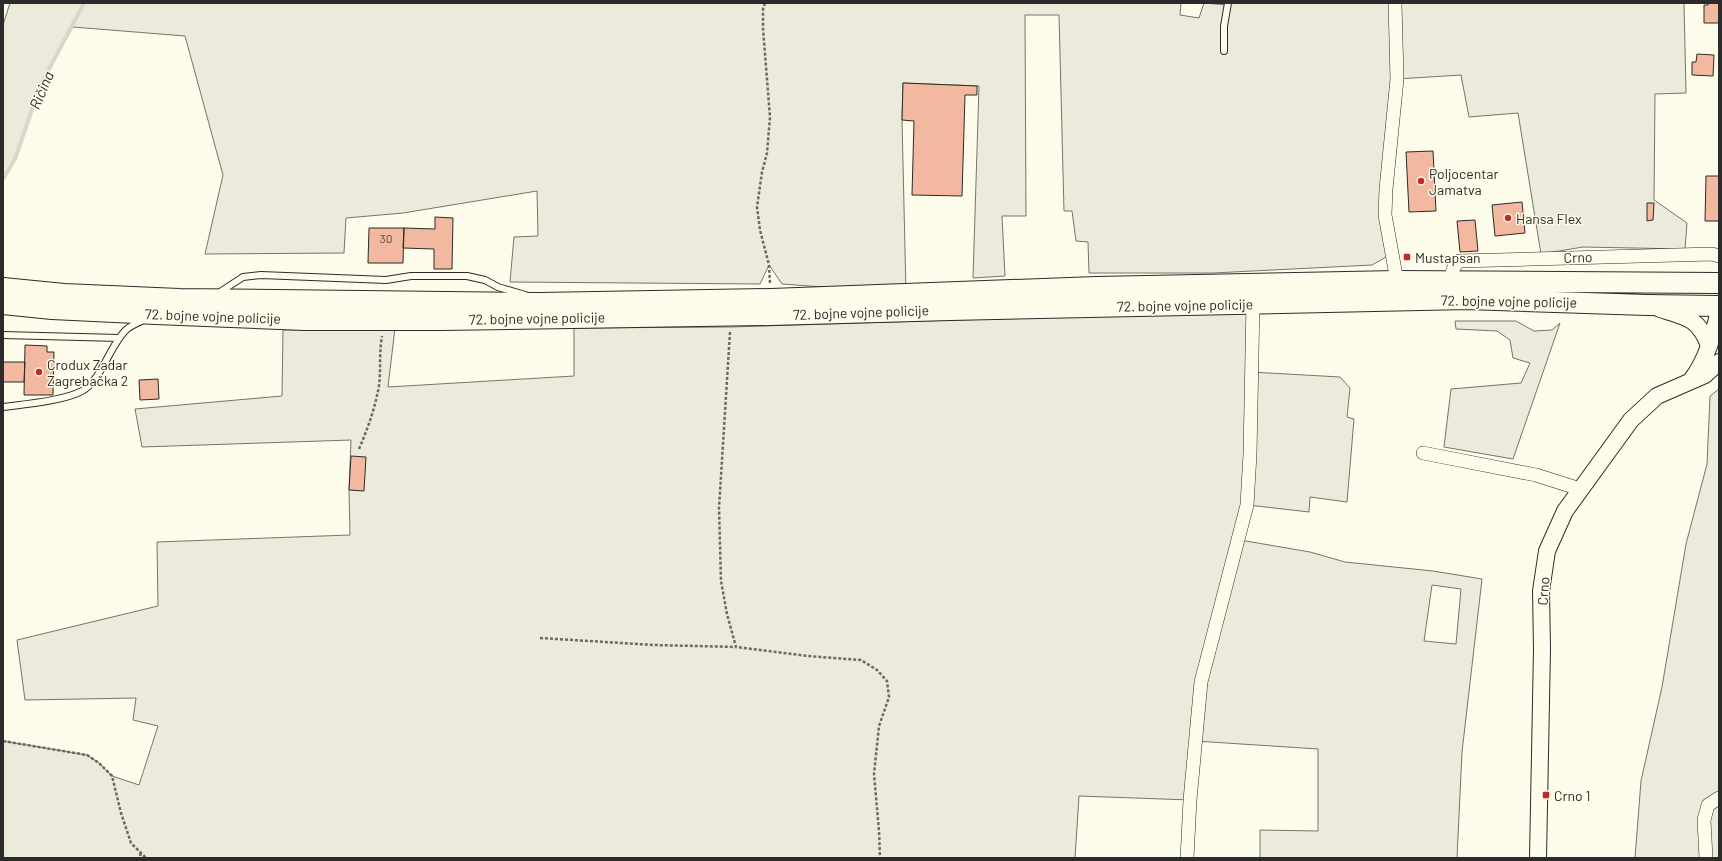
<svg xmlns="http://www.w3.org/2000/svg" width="1722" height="861" viewBox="0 0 1722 861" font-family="Barlow,sans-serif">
<rect width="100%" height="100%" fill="#fdfbea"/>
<path fill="#ecebdb" stroke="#74746e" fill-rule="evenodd" d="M10,3H1181L1180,15L1199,18L1204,3L1227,5L1228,3H1684L1686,93L1655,94L1654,200L1687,223L1685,249L1583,247L1541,254L1518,113L1469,117L1461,75L1397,79L1386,189L1393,253L1372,265L1213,273H1089L1088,242L1076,241L1072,211H1064L1059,15H1025L1026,216H1002L1005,276L973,278L979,86L903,83L902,120L906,293L782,284L769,265L760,284L510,282L514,237L538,236L537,191L403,213L346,218L344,253L205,254L223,175L185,36L73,27L40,86L15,159L3,179V25Z
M1253,311L1251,372L1340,377L1350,388L1347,417L1354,419L1347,502L1310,497L1309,512L1248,505L1240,540L1310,552L1345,562L1433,571L1482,579L1462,752L1457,858H1260V830L1318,831V749L1195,741L1190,800L1079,796L1075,858H3V741L87,755L99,763L112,776L139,785L158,726L133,720L136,698L25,700L17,640L158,606L157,542L350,535L349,490L351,440L142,447L135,409L282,396L283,330L395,328L388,387L574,376V328L730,327ZM1432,585L1461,589L1456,644L1424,641Z
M1455,321H1516L1534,331L1552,330L1560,323L1513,459L1444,447L1451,389L1521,383L1530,363L1513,358L1510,340L1497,331L1456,329Z
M1719,389V858H1635L1641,781L1662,687L1686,544L1707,464L1710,396Z"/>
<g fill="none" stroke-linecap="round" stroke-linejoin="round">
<path stroke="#d8d7c9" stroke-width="4" d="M3,179L15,159L40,86L84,3"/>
</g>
<path fill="#f2b8a0" stroke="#2b2b2b" d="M1708,3H1719V23H1704V5H1708Z
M1697,54L1714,55L1713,76L1692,75V62H1696Z
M903,83L977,86V95H965L962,196L912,195L914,121L902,120Z
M1433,151L1436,211L1409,212L1406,152Z
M1706,176H1719V221H1705Z
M1522,202L1525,233L1495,236L1492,205Z
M1647,203H1654L1653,220L1647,221Z
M435,217L453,218L452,269H434V249L403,248L404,228L435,229Z
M1475,220L1478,251L1460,252L1457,221Z
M369,228H404L403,263H368Z
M25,345L47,346V352H54L53,395H24Z
M3,362H25L24,382H3Z
M158,379L159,399L140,400L139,380Z
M351,456L366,457L364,491L349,490Z"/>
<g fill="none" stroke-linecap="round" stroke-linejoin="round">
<g stroke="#2b2b2b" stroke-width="8">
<path id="service" d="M1224,51V26L1228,3
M217,294L243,277L261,275L386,280L411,276H467L485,280L498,287L525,295
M3,335L119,338
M3,407C25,404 63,401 82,391C102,380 110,344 127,329C132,325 138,323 143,320"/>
</g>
<g stroke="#2b2b2b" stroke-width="14">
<path id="minor" d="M1395,3L1397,79L1386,189L1385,215L1397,281
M1450,280L1454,267L1459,261L1712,254L1719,256
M1423,453L1536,475L1580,489
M1187,858L1190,800L1201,682L1247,505L1250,454L1253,303
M1706,858L1704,820L1708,805L1719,798"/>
</g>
<g stroke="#2b2b2b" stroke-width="18">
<path id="tertiary" d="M1660,309C1686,317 1699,318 1709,346
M1692,379C1707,359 1713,335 1719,311
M1538,858L1542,649L1541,591L1547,551L1565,511L1631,420L1657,396L1705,375L1719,362"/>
</g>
<g stroke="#2b2b2b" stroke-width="22">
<path id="primary" d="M3,288L64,294L179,299L540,303L771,299L1096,287L1397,281L1719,283
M3,304L52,309L156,314L305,320H441L771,315L950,310L1467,299L1647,305L1719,306"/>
</g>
<path stroke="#6a6964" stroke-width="2.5" stroke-dasharray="3 2" stroke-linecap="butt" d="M765,3L763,9V29L770,117L767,153L762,172L757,207L760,230L769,265L770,284
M730,332L719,508L721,581L727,614L736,647L808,656L861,660L877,670L887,681L889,697L879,726L874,774L879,831L880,858
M359,449C368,428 375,408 379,386C381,369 379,353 382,336
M540,638L654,645L736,647
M3,741L87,755L99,763L112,776L121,813L131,843L146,858
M140,853L141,858"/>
<use href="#service" stroke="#fdfbea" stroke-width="6"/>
<use href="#minor" stroke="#fdfbea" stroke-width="13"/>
<use href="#tertiary" stroke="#fdfbea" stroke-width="16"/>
<use href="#primary" stroke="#fdfbea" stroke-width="20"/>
</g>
<g fill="#c62828" stroke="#fdfbea" stroke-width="1.5">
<circle cx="1421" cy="181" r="4"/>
<circle cx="1508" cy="218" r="4"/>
<rect x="1403" y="253" width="8" height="8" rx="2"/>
<circle cx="39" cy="372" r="4"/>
<rect x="1542" y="791" width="8" height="8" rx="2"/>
</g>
<g text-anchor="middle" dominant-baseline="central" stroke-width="3" stroke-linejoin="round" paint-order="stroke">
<g font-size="12" fill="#5d4e48">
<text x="386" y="238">30</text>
</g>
<g font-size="14" fill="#2b2b2b" stroke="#fdfbea" text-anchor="start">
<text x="1429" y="173">Poljocentar<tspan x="1429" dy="16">Jamatva</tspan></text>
<text x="1516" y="218">Hansa Flex</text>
<text x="1415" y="257">Mustapsan</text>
<text x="47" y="364">Crodux Zadar<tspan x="47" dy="16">Zagrebačka 2</tspan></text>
<text x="1554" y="795">Crno 1</text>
</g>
<g font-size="14" fill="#2b2b2b" stroke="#fdfbea">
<text transform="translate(1578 257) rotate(-2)">Crno</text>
<text transform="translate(1509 301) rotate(1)">72. bojne vojne policije</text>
<text transform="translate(1185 305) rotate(-1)">72. bojne vojne policije</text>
<text transform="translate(861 312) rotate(-2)">72. bojne vojne policije</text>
<text transform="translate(213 316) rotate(2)">72. bojne vojne policije</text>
<text transform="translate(537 318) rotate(-1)">72. bojne vojne policije</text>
<text transform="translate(1543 591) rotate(-86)">Crno</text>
</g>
<g font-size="15" font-style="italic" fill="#2b2b2b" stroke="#fdfbea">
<text transform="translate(41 90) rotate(-67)">Ričina</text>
</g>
</g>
<rect width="1722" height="861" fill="none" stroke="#2b2b2b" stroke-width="8"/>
</svg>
